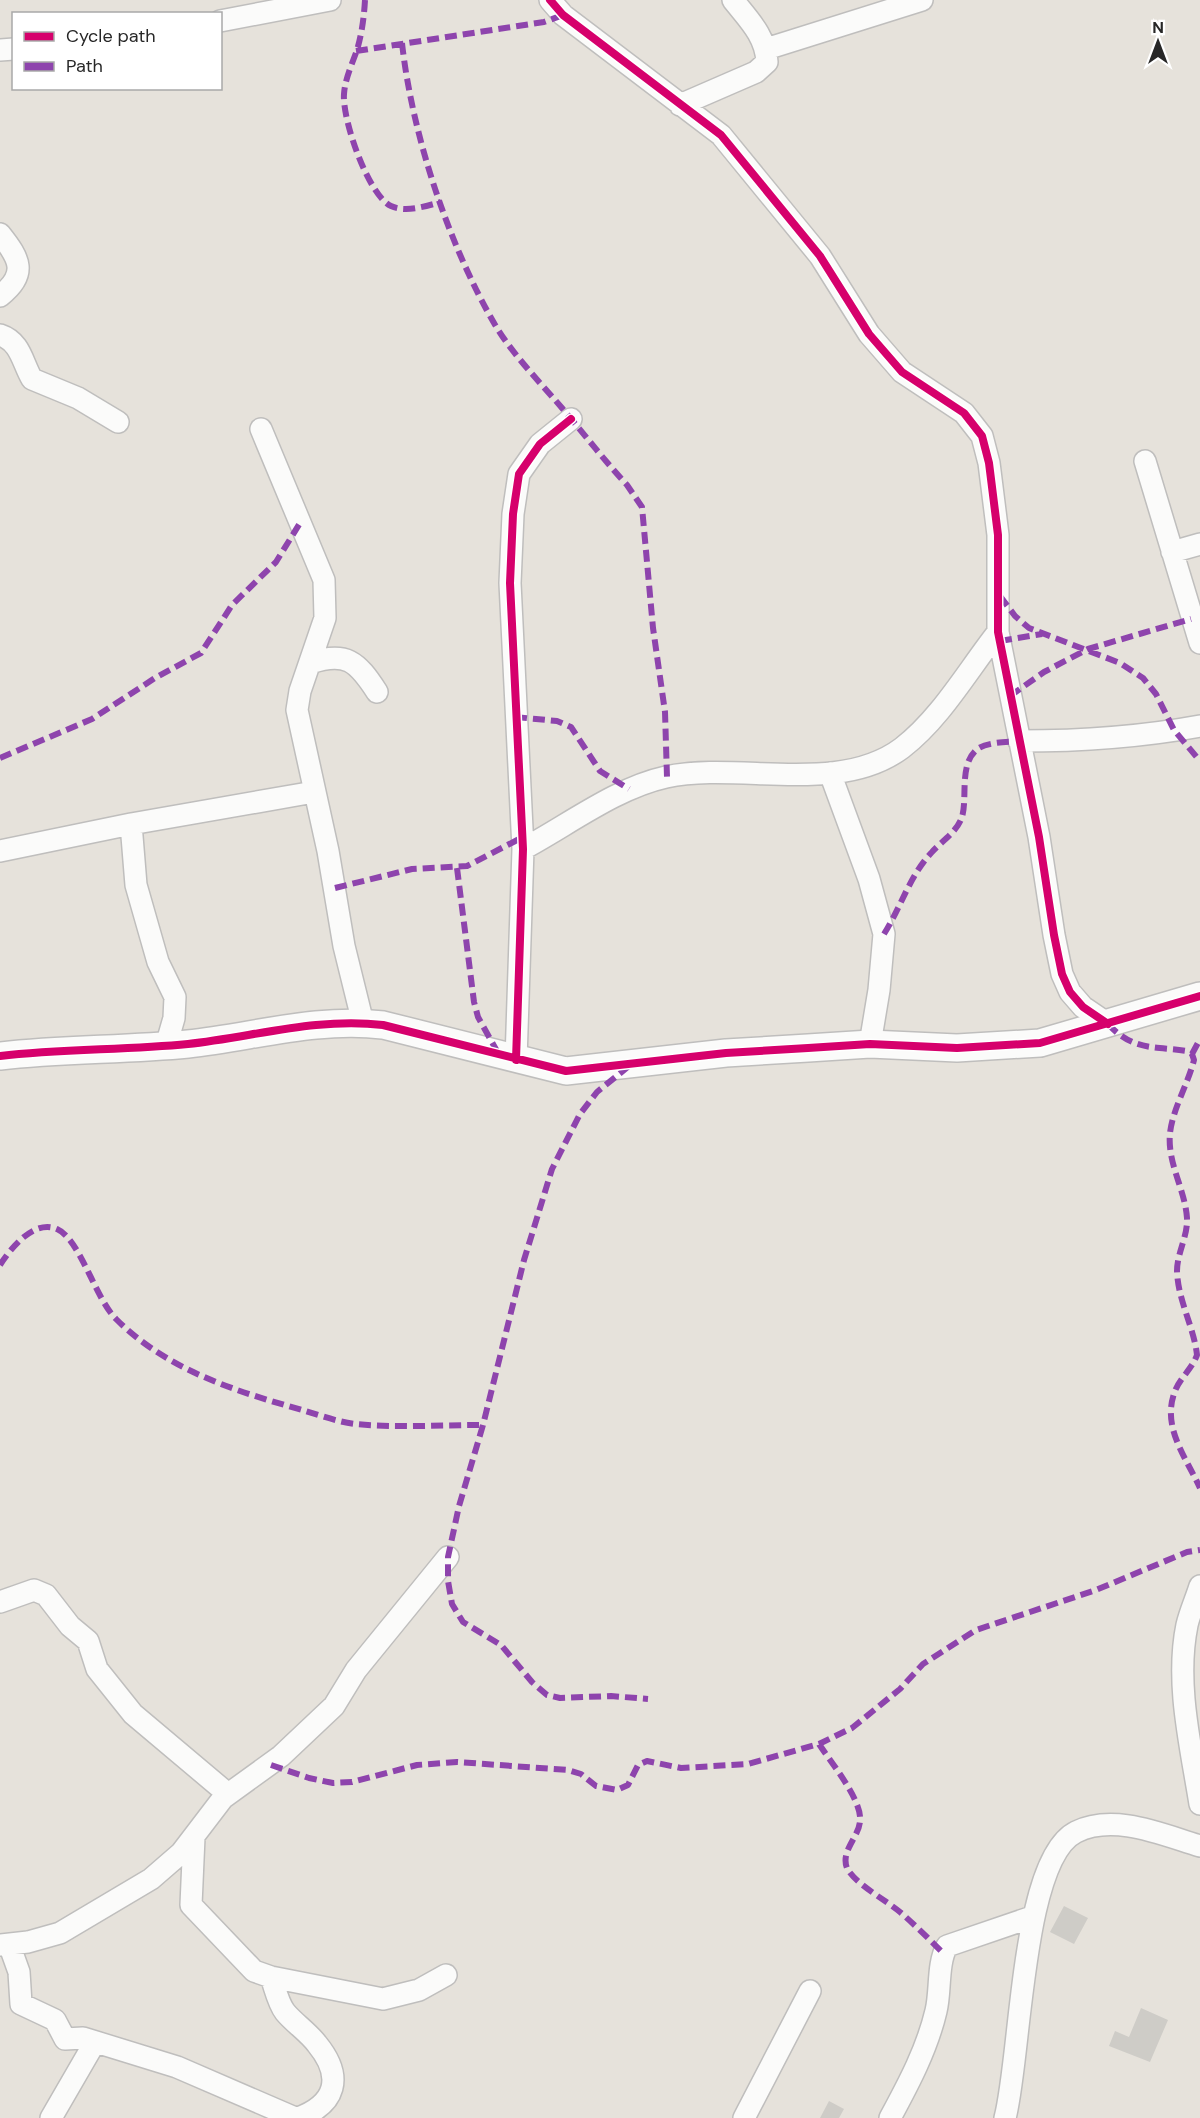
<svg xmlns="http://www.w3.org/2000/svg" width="1200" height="2118" viewBox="0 0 1200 2118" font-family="'DM Sans',sans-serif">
<rect width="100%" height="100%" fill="#e6e2db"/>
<path fill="#ceccc7" d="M1064,1906L1088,1918L1074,1944L1050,1932Z
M1141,2008L1168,2020L1150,2062L1109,2046L1115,2031L1129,2037Z
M829,2101L844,2109L839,2118H820Z"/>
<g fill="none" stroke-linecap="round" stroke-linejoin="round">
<g stroke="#bfbebd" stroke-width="24">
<path id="minor" d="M550,0L563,15L721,135L820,256L869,334L902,372L964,413L982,436L989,463L998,535V632L1039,837L1054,935L1062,974L1070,992L1083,1007L1108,1024
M220,21L330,0
M766,49L922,0
M0,50L14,49
M680,105L756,72L767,62C766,36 748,19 733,0
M0,234C20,259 28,274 0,296
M0,335C21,342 22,362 32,379L78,398L118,422
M261,429L324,580L325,618L300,691L297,710L328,851L344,946L363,1023
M1145,461L1200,643
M1172,552L1200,544
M310,663C346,651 357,661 377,692
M1019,741C1081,741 1140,737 1200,726
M830,773L869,879L884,934L879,990L870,1044
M131,824L136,885L158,962L175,997L174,1018L166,1046
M523,849C568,825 616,788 666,777C738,761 838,796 902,748C941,718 968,670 998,632
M0,851L131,824L314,792
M516,1060L523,849L510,583L513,514L519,474L540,444L571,419
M1200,1586C1196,1599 1190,1612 1187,1625C1175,1683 1191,1747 1200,1804
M0,1602L34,1590L46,1595L70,1626L88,1641L97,1669L133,1714L228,1794
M194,1837L191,1905L254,1971L271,1977L383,1999L419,1990L446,1975
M9,1944L19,1972L21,2004L55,2020L65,2039L83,2038L177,2067L295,2118
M0,1945L28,1942L60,1933L151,1879L181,1853L223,1798L281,1756L334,1706L356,1670L448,1557
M271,1977C275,1988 278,2003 285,2012C294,2023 308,2032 317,2044C344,2077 336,2104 298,2118
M51,2118L95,2042
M744,2118L810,1991
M890,2118C909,2083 927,2049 936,2011C941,1991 937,1964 947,1946L1032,1917
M1005,2118C1021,2059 1021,1859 1076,1832C1114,1813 1163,1835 1200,1846"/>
</g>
<g stroke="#bfbebd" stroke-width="30">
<path id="tertiary" d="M0,1056C62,1049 125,1050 188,1044C253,1037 317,1017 383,1025L566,1071L726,1053L808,1048L870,1044L957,1048L1040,1043L1200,996"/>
</g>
<use href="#minor" stroke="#fbfbfa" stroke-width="21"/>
<use href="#tertiary" stroke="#fbfbfa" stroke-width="27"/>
<path stroke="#8e44ad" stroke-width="6" stroke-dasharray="12 6" stroke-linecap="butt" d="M365,0C364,17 362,33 357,50C352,64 345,79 344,94C342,119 368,195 391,206C406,213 426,206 441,202
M402,43C412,134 448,243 494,323C512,354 539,381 562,408C584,434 604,460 627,485L642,507L653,628L665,712L667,777
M356,51L544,22L563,15
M1000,596L1015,616L1029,628L1120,663L1143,678L1156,694L1174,730L1200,761
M1000,641L1042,634
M1010,696L1044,672L1088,649L1191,619
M515,717L557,721L571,727L600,771L629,789
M0,758L92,719L155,678L201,653L232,605L276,562L300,523
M457,868L474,1002L478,1017L498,1053
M335,888L412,869L467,866L523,837
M884,934C901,907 910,875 932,852C942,841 957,832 962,817C968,797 958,762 979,748C989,742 1008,742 1019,741
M1108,1024C1133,1051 1153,1046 1187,1051L1192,1054L1194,1060C1188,1084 1173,1108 1170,1133C1167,1163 1185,1189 1187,1218C1188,1236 1177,1253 1177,1271C1178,1301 1194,1327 1197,1355C1192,1369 1180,1378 1175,1391C1161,1427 1186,1457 1200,1488
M1192,1054L1200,1039
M629,1066L597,1092L580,1114L552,1169L524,1260L483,1425L459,1506L448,1557V1581L452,1604L463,1622L501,1645L532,1682L547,1695L560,1698L611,1696L648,1699
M0,1265C11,1248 34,1219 57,1229C80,1239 95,1298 116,1319C167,1370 235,1391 302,1410C319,1415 338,1422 355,1424C397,1428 441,1425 483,1425
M819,1744C830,1761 862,1800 860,1820C860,1836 840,1851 847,1868C854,1883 887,1901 900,1912C915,1925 929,1939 943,1953
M271,1765L309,1778L333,1783L352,1782L417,1765L457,1762L568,1770L581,1774L596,1786L617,1790L628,1785L638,1765L647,1761L681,1768L748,1764L819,1744L852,1728L900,1689L923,1664L976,1630L1096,1590L1187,1552L1200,1550"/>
<g stroke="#fff" stroke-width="11">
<path id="cycleway" d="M550,0L563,15L721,135L820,256L869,334L902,372L964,413L982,436L989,463L998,535V632L1039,837L1054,935L1062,974L1070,992L1083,1007L1108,1024
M0,1056C62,1049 125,1050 188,1044C253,1037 317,1017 383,1025L566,1071L726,1053L808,1048L870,1044L957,1048L1040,1043L1200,996
M516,1060L523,849L510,583L513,514L519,474L540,444L571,419"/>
</g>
<use href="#cycleway" stroke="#d6006c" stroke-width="8"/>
</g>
<rect x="12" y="12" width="210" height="78" fill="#ffffff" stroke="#a9a9a9" stroke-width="1.5"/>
<rect x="24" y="32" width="30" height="9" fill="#d6006c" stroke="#a9a9a9" stroke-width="1.5"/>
<text x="66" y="42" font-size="18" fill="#272727">Cycle path</text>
<rect x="24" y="62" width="30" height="9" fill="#8e44ad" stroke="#a9a9a9" stroke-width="1.5"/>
<text x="66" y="72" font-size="18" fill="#272727">Path</text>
<g transform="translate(1158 42)" stroke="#ffffff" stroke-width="4.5" paint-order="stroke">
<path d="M0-4.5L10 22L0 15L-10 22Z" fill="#272727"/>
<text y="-9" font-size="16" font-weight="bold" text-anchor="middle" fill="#272727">N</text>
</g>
</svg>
